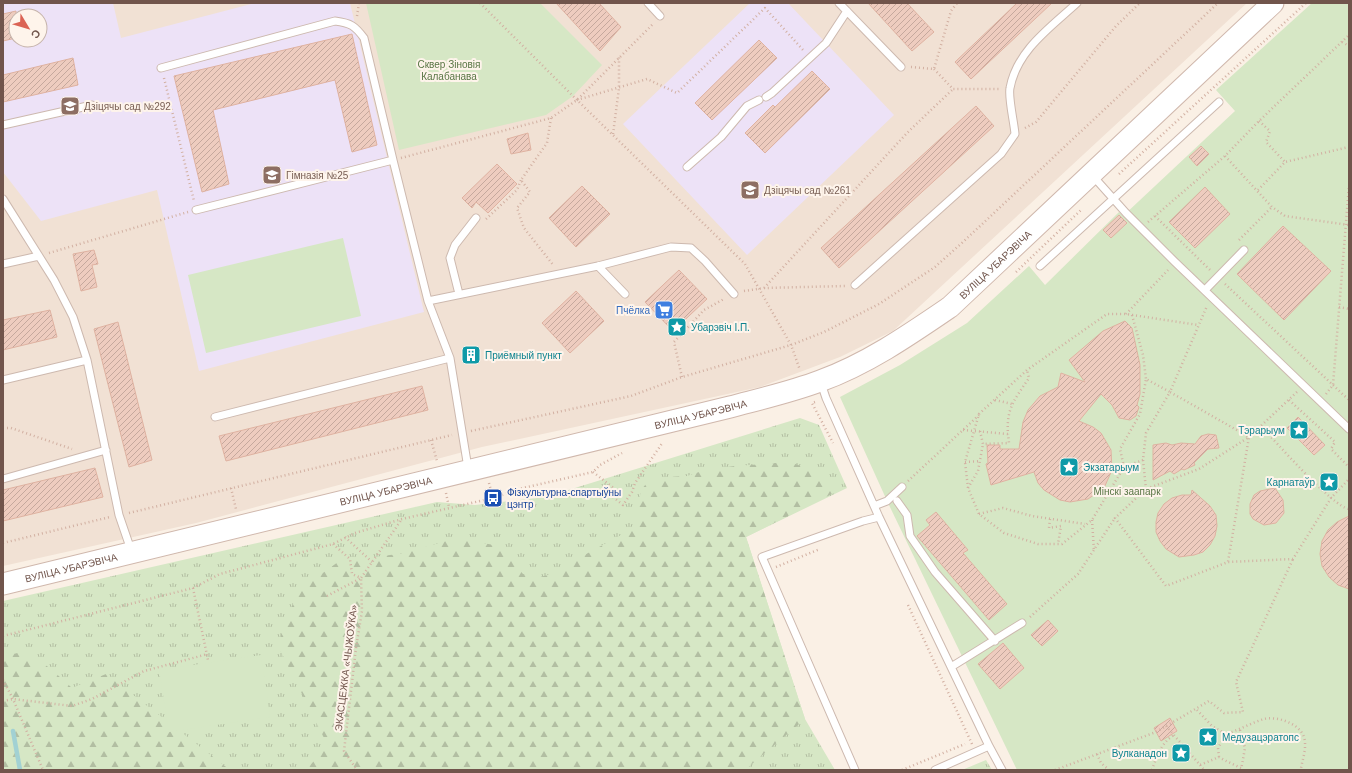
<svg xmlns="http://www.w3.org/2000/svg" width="1352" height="773" viewBox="0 0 1352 773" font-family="Arial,sans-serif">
<defs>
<pattern id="grass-tufts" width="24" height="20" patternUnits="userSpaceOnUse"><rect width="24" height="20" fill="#d6e7c5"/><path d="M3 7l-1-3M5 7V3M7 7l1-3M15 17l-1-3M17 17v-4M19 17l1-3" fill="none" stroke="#b2bea2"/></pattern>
<pattern id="forest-firs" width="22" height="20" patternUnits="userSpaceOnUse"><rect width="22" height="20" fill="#d6e7c5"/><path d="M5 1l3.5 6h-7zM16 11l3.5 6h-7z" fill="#b2bea2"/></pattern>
<pattern id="building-hatch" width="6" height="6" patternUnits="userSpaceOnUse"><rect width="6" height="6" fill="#eeccbf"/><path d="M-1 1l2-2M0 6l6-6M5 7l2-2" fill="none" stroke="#c5a89d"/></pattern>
</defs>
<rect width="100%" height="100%" fill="#faf0e5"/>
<path fill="#f1e1d4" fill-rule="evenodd" d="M3,3H1247L893,331L840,357L760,387L482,447L196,523L3,566ZM16,16H40V40H16Z"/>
<path fill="#ede2f7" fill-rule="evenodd" d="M3,3H113L121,38L255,3H350L424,312L199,371L157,190L41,221L3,172ZM16,16H40V40H16Z
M750,3H788L894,115L747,255L623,124Z"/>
<path fill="url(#grass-tufts)" d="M800,418L819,425L847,488L746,537L805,719L835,770H3V601L437,502L475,505L546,497Z
M986,760L992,770H962Z"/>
<path fill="url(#forest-firs)" d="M790,462L817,472L834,493L746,537L805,719L745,770H305L314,761L324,738L280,650L281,634L298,591L338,562L405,553L456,538L499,546L523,574L536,578L548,575L630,530L636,520L641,490L651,478L687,476L705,470L735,466Z
M28,653L51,669L72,688L106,674L230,770H3V654Z"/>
<path fill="#d6e7c5" d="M366,3H540L602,65L573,96L546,115L399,150Z
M1312,3H1349V770H1017L888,503L840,397L900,365L967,323L1029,266L1045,285L1119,212L1123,216L1235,111L1216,90Z
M343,238L361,316L206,353L188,275Z
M261,655L270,717L169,732L159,670Z"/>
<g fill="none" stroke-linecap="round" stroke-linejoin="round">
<path stroke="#a2d1d3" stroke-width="4.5" d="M13,731L20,770"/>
</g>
<path fill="url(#building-hatch)" stroke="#dfb2a1" d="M556,3H599L621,27L600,51Z
M868,3H907L934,32L912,51Z
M1017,3H1052L971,79L955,62Z
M16,11V38L3,41V14Z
M352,34L377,145L352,152L335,80L213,110L229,184L202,192L174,76Z
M759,40L777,58L712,120L695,103Z
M73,58L78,85L3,102V75Z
M812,71L830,89L765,153L745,133L773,105L775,107Z
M976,106L994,126L839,268L821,248Z
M528,133L531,150L511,154L507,139Z
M1201,146L1209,154L1197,166L1189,157Z
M497,164L517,184L488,213L476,202L472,208L462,198Z
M582,186L610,214L576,247L549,218Z
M1205,187L1230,214L1195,248L1169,222Z
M1119,215L1127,223L1111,238L1103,230Z
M1283,226L1331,271L1284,320L1237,274Z
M94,250L98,264L92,265L97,287L81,291L73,254Z
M679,270L707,299L673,331L645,302Z
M576,291L604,321L570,353L542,323Z
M50,310L57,337L3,350V320Z
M1125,321L1132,328L1140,365V394L1137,405L1139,407L1136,416L1130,420L1119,418L1112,405L1101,394L1079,421L1093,427L1101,433L1111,450L1112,470L1104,488L1088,499L1070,502L1060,500L1044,490L1038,483L1034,472L991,485L986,464L988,463L987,445H1000V449H1019L1023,422L1028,410L1040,396L1058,387L1061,373L1085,382L1069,360L1103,331Z
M118,322L152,460L129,467L94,329Z
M422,386L428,410L226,461L219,436Z
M1298,417L1325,445L1314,455L1287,428Z
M1208,434L1216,435L1219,448L1208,449L1194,463L1195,465L1184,470L1182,469L1174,474L1170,471L1153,480V445L1166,443L1172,445L1181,443L1195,444L1201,436Z
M95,468L103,497L3,521V490Z
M1275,488L1283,500L1284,513L1276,523L1264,525L1253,519L1250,514V504L1254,495L1260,491Z
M1192,490L1210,506L1216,515L1217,526L1215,536L1210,545L1203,552L1194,555L1179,557L1166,549L1160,541L1156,532V522L1158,513L1164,504L1172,498L1182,495H1191Z
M936,512L968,550L963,553L1007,604L989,620L917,536L930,525L926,520Z
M1349,516V589L1338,585L1329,577L1322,566L1320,554L1322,541L1328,530L1337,522Z
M1048,620L1058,631L1042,646L1031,635Z
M1003,643L1024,668L1000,689L978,664Z
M1170,718L1177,731L1161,741L1154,728Z"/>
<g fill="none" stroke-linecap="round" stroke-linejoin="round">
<g stroke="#cdb9af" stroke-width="9">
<path id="lane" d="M648,3L660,16
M839,3L901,67
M161,68L335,21C351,23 355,26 364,38L393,160
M766,97L772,93L826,43L847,11
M3,125L92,105
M687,167L721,137L747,106L759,100
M1092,175L1126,213L1175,262L1349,429
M3,199L54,280L73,317L87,360L119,515L131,550
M196,210L393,160L428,301L450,358L468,468
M3,264L39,256
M598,266L625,294
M1040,266L1219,102
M855,285L1001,154L1015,134C1014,122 1008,97 1010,88C1017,50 1051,27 1077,3
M1205,290L1244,250
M459,294L450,258L455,245L476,218
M428,301L598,266L671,247L691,248L705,261L734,294
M3,380L87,360
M821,383L826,398L879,517L989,746L935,770
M215,417L450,358
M3,479L106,450
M897,501L907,515L910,536L935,572L995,641
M874,506L887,501L902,487
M951,667L1022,623
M989,746L1002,770
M855,770L762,557L863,521L879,517"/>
</g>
<g stroke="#d0b8ad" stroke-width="23">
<g id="secondary">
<path id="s1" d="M3,584L730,407C760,399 791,392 820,381C867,364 909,335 950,307L1273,3"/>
</g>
</g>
<path stroke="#d2b0a2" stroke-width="2.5" stroke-dasharray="1 3" stroke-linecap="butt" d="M480,3L577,100L745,264L791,345L800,370
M357,16L359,3
M1342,42L1349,46
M911,67L934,69L951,11L957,3
M934,69L953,89H1001
M164,78L194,201
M577,100L647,79L677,93L765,8L804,51
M551,118L547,143L521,180L530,192L517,208L524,228L554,266
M1259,121L1270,131L1266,142L1285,162
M1025,128L1036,122L1116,26L1140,3
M613,134L619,88V57
M1225,156L1272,207L1285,216L1349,225
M401,158L551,118L577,100L654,23
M1119,174L1306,3
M1258,190L1285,162L1349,147
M1155,216L1210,270
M486,219L517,190L521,180
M1148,222L1225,156L1259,121L1349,35
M1239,240L1272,207
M49,253L188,212
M1016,272L1082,209
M1225,284L1349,400
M764,288L907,133L953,89
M744,291L764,288L845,286
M1339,307L1349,309
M1126,314L1168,270
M1132,315L1143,355L1146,379
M682,377L674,342L704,310L724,299
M1297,392L1249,437L1199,469L1146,489L1115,518L1166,586L1228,562L1293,559L1331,498L1349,479
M1326,394L1333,385L1349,185
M995,400L1012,404
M1289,400L1335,442L1331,449L1349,467
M815,402L812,403L833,443
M1261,426C1275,441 1333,507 1349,509
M3,428H11L72,449
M963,430L1008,434C1006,408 1015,399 1029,378L1027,370
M471,431L631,396L682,377L791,345L824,332L879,304L935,267L963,242L1218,3
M980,431L983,444L1009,443L1008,434
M431,440L437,461
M1143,460L1124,467L1092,520L1062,544H1038L1004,533L979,514L968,488L965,462L979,414L1027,370L1107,314H1126L1198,325
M965,462L980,461
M1124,467L1120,449L1140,414L1146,379L1170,392L1207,306
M593,472L615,489L613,497L623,505L632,492L635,483L663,442
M908,481L979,415
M489,483L493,498
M231,488L236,509
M968,488L978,471L983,444
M1146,489L1143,460L1146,433L1170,392L1249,437L1228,562
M446,493L449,507
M129,513L452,435
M979,514L1003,508L1032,516L1085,524
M1050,519L1049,528L1061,526L1058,544
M1092,520L1094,551
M345,537L372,562
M3,543L110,517
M333,544L350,559L352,574L361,578L402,519
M776,567L820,549
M193,588L208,660
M327,596L361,578L362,611L356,648L344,751L357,770
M908,605L972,744
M1030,617L1078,574L1115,518
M3,636L193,588L220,574L333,544L355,533L402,519L493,498L523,488L593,472L600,465L622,453
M3,680L13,699L43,770
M3,701L13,699L72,706L92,699L144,671L208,654
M1197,710L1212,726L1226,734C1239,730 1251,723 1264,719C1277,716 1299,723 1304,737C1307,747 1303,758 1301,768L1303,770
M1166,726L1200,765L1219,757L1224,760L1241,768
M1240,730L1245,748L1241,770
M1097,754L1101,763L1109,770
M1219,757L1218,748L1226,734
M1200,765L1204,770
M902,770L965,744
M1055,770L1156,732L1209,701L1224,713L1243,712L1236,682L1293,559
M1152,770C1157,756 1161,743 1174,735"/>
<use href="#lane" stroke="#fff" stroke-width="7"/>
<use href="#secondary" stroke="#fff" stroke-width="21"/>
</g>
<defs>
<g id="school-square" transform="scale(1)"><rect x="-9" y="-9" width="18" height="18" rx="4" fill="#8d6e63" stroke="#fef4eb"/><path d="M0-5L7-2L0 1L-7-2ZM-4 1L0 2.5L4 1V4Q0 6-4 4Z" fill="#fff"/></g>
<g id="supermarket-square" transform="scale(1)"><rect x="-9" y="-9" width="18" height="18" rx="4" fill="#3f7fe0" stroke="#fef4eb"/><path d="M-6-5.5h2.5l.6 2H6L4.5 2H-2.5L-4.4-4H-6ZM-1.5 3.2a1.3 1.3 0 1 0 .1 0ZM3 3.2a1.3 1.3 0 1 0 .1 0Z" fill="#fff"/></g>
<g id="sight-square" transform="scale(1)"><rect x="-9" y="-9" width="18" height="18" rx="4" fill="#0f9aa8" stroke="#fef4eb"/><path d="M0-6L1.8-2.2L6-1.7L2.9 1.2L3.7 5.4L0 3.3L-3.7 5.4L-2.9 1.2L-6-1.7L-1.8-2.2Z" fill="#fff"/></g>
<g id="building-square" transform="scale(1)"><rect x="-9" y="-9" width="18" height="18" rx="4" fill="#0f9aa8" stroke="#fef4eb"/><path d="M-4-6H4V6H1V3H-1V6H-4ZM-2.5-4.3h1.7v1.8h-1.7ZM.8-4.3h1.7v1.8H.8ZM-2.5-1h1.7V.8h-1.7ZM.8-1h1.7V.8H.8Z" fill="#fff"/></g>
<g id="bus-square" transform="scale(1)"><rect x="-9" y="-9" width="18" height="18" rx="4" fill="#1a4fb4" stroke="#fef4eb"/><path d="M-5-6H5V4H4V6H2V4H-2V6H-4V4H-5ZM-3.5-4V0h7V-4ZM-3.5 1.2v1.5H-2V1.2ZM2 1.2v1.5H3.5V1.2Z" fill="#fff"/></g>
</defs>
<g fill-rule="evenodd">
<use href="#school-square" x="70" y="106"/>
<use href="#school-square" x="272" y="175"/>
<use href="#school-square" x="750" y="190"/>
<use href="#supermarket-square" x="664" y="310"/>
<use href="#sight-square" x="677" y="327"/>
<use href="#building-square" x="471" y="355"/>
<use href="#sight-square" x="1299" y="430"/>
<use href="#sight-square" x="1069" y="467"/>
<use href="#sight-square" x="1329" y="482"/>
<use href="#bus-square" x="493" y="498"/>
<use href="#sight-square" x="1208" y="737"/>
<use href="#sight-square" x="1181" y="753"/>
</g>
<g text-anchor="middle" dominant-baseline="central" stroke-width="4" stroke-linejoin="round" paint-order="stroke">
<g font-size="10" fill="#597645" stroke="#fef4eb">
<text x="449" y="64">Сквер Зіновія<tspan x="449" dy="12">Калабанава</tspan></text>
<text x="1127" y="491">Мінскі заапарк</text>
</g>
<g font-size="10" fill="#785e54" stroke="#fef4eb" text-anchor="start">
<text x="84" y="106">Дзіцячы сад №292</text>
<text x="286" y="175">Гімназія №25</text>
<text x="764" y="190">Дзіцячы сад №261</text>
</g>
<g font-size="10" fill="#71554c" stroke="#fef4eb">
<text stroke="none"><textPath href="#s1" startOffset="1054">ВУЛІЦА УБАРЭВІЧА</textPath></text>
<text stroke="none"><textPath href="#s1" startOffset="718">ВУЛІЦА УБАРЭВІЧА</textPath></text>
<text stroke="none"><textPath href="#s1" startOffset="394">ВУЛІЦА УБАРЭВІЧА</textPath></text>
<text stroke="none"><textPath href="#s1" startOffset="70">ВУЛІЦА УБАРЭВІЧА</textPath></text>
<text transform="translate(346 668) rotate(-83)">ЭКАСЦЕЖКА «ЧЫЖОЎКА»</text>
</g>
<g font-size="10" fill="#366cbe" stroke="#fef4eb" text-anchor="end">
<text x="650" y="310">Пчёлка</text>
</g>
<g font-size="10" fill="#0d838f" stroke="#fef4eb" text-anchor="start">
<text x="691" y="327">Убарэвіч І.П.</text>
<text x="485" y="355">Приёмный пункт</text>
<text x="1285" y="430" text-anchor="end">Тэрарыум</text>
<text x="1083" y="467">Экзатарыум</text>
<text x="1315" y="482" text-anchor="end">Карнатаўр</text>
<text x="1222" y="737">Медузацэратопс</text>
<text x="1167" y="753" text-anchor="end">Вулканадон</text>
</g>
<g font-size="10" fill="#164399" stroke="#fef4eb" text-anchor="start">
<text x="507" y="492">Фізкультурна-спартыўны<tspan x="507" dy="12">цэнтр</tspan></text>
</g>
</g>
<rect width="1352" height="773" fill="none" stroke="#71554c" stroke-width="8"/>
<g transform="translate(28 28) rotate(128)"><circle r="19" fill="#fef4eb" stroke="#c6b4ab"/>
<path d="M0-3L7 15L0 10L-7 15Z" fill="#db6354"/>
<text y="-6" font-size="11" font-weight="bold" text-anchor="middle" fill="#71554c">С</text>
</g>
</svg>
